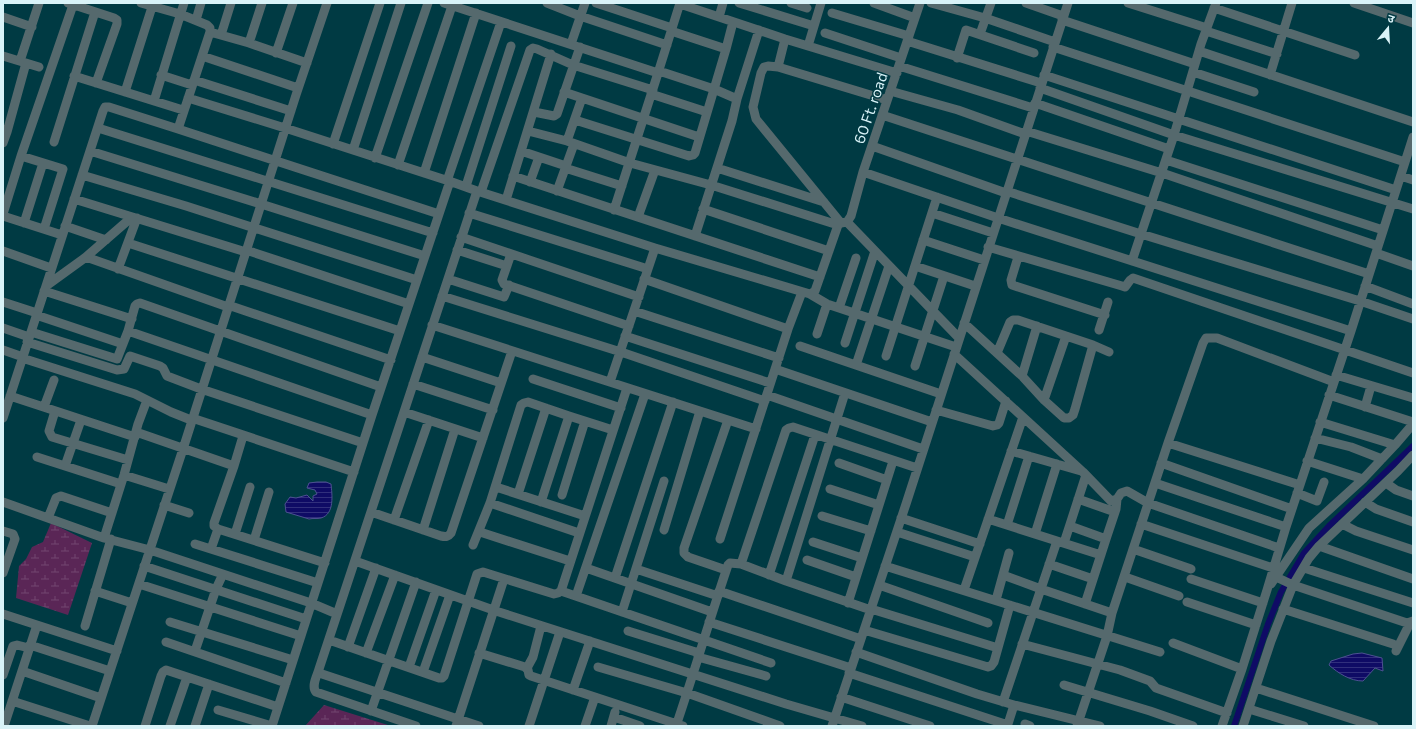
<svg xmlns="http://www.w3.org/2000/svg" width="1416" height="729" viewBox="0 0 1416 729" font-family="Commissioner,'Noto Sans Devanagari',sans-serif">
<defs>
<pattern id="wetland-marsh" width="20" height="14" patternUnits="userSpaceOnUse"><rect width="20" height="14" fill="#5a2656"/><path d="M1 5h8M5 5V1M11 12h8M15 12V8" fill="none" stroke="#71466f"/></pattern>
<pattern id="water-rules" width="6" height="5" patternUnits="userSpaceOnUse"><rect width="6" height="5" fill="#0f0b65"/><path d="M0 2.5h6" fill="none" stroke="#312f7c"/></pattern>
</defs>
<rect width="100%" height="100%" fill="#003a43"/>
<path fill="url(#wetland-marsh)" d="M51,523L92,543L68,615L16,598L19,566L26,559L32,547L43,542Z
M324,705L391,726H305Z"/>
<path fill="url(#water-rules)" stroke="#4c5191" d="M317,482H326L331,484C332,494 335,514 321,518C317,519 313,518 309,519L286,512L285,504L290,497L296,498L307,495L313,501V496L317,494L315,490L307,488L309,483Z
M1362,653L1382,658L1383,671L1375,668L1363,681C1350,681 1338,673 1329,665L1331,661L1353,654Z"/>
<g fill="none" stroke-linecap="round" stroke-linejoin="round">
<path stroke="#0f0b65" stroke-width="6" d="M1234,726L1268,624L1281,592L1304,553L1329,526L1413,446"/>
<path stroke="#55696d" stroke-width="9" d="M68,3L114,18L117,20V24L96,83
M141,3L180,14L207,25L210,28V32L249,43L307,63
M444,3L658,73L680,3
M547,3L580,16L667,45
M596,3L672,28
M739,3L814,26
M791,3L807,8
M874,3L915,18
M931,3L985,18L1055,42
M1026,3L1063,16
M1128,3L1207,28
M1354,3L1413,23
M680,4L785,39L897,73
M1214,8L1355,55
M832,13L909,36
M3,17L32,27
M719,17L723,3
M196,20L201,3
M1062,20L1195,64
M671,31L726,49
M1206,31L1277,54
M825,33L901,58
M980,34L991,3
M221,35L231,3
M907,41L1041,83
M249,43L262,3
M571,44L585,3
M808,46L821,3
M1053,47L1405,162
M1199,51L1413,122
M276,53L293,3
M3,56L39,67
M202,56L298,88
M957,58L966,30L1034,53
M20,61L39,3
M899,66L1033,108
M778,67L785,39
M659,71L714,89L737,99
M1193,72L1254,92
M161,75L192,85
M1044,75L1396,190
M1270,75L1292,3
M74,76L183,110
M194,80L291,111
M1040,88L1174,135L1413,209
M890,91L958,110L1025,134
M125,92L152,7
M564,92L699,137
M651,94L707,112
M188,98L285,128L452,182
M154,101L184,3
M1035,103L1169,149
M534,112L554,116L557,114L580,47
M882,115L1369,274
M575,120L689,156L693,155L695,153L726,49L733,22
M98,128L433,233
M178,129L439,214
M3,130L7,132L3,143
M528,131L567,141L630,163L711,185L838,225
M1026,131L1162,173L1378,246
M7,132L26,63
M567,141L582,98
M54,142L95,12
M333,144L380,3
M872,146L1006,193
M353,150L401,3
M90,151L261,204L425,256
M521,151L566,166
M21,156L73,5
M375,158L428,3
M1166,160L1383,230
M398,165L452,6
M565,168L622,186
M717,168L824,202
M863,172L998,218L1351,331
M424,173L476,13
M82,175L186,206L417,280
M513,176L820,277
M1401,176L1413,180
M447,181L501,22
M530,182L539,157
M466,186L511,46
M477,191L319,669V672L322,674L479,726
M557,191L574,144
M1006,191L1141,234L1360,301L1413,319
M481,192L530,50L533,48L537,49L573,65L653,90
M74,199L246,252
M506,200L551,54
M703,209L829,251
M614,210L658,73
M469,213L648,269
M932,213L993,233
M3,214L21,156L63,169L44,229
M3,216L62,235
M638,217L655,170
M847,222L851,216L863,172L920,3
M847,222L959,338
M24,223L43,163
M841,223L756,119L753,107L761,73L764,67L768,66L778,67L887,100
M65,226L106,240
M695,236L732,121L737,99L759,30
M461,237L639,297
M923,240L984,260
M128,243L400,331
M988,247L1122,286L1125,287C1128,284 1129,280 1133,278L1136,279L1413,373
M246,250L409,304
M457,250L507,266
M3,251L51,268
M1376,253L1413,266
M511,254L502,280L504,284L629,326
M86,257L132,217
M1018,257L1011,280L1012,285L1105,315
M1132,261L1174,135L1201,44L1216,3
M915,266L975,286
M118,269L137,218
M448,279L504,297L509,285
M644,279L788,329
M46,286L86,257L228,307
M1365,286L1413,304
M44,291L132,319
M810,294L827,304L956,347
M442,296L621,352L765,401
M3,302L37,313
M228,305L391,360
M839,308L856,258
M634,311L779,358
M36,315L123,344
M964,323L1022,376L1044,400L1064,418H1069L1073,415L1075,409L1093,345
M432,325L756,429
M3,328L29,337
M1099,330L1108,302
M128,331L372,415
M31,332L117,359L128,331L135,306L137,304L140,303L381,387
M817,334L827,304
M625,336L770,383
M27,342L117,370L124,369L130,356L160,366L163,368L167,376L201,389L363,443
M845,343L875,251
M800,346L941,394
M3,350L23,357
M997,353L1010,322L1013,320H1018L1093,345L1109,352
M954,354L1083,472L1111,501L1117,499L1121,493L1127,491L1148,503L1279,548
M886,356L937,197
M422,357L501,383
M22,358L135,394L171,412L191,420
M856,365L889,266
M915,366L944,276
M775,369L932,422
M1336,375L1413,398
M1022,376L1037,326
M533,379L621,408
M610,382L655,248
M413,384L493,410
M767,395L923,449
M1329,395L1413,422
M10,396L135,437
M1044,400L1066,336
M44,407L54,380
M1365,407L1371,386
M936,410L993,426L997,425L999,423L1006,401
M55,411L49,431L52,437L128,460
M404,412L483,438
M3,418L103,111L105,107H109L178,129L210,32
M192,418L354,472
M1320,422L1395,445
M136,432L234,466
M243,436L234,466L214,523V526L218,529L325,563
M1315,438L1351,447L1382,459
M1168,443L1300,485
M1011,451L1081,471
M37,457L121,484
M1307,461L1363,479
M839,463L887,480
M1161,463L1292,509
M65,466L81,420
M124,475L169,489
M1155,483L1286,527
M1386,483L1396,490L1413,496
M496,487L585,516
M830,489L879,505
M1297,493L1317,501L1324,482
M518,494L546,408
M562,495L585,421
M1078,499L1115,512
M3,502L104,538L150,550L311,603L337,614
M541,502L569,416
M1365,502L1376,509L1413,522
M490,503L579,533
M164,505L189,513
M371,512L441,536C446,537 448,537 451,533L512,351
M822,516L871,531
M48,518L56,498L61,496L112,513
M901,518L980,544
M988,519L1101,555
M394,520L429,420
M1141,524L1273,568
M1342,524L1356,531L1413,550
M1007,525L1029,456
M1070,526L1106,539L1085,604
M423,530L455,429
M664,530L700,411
M3,531L13,534L15,539L3,573
M480,532L570,561
M897,532L975,557
M235,534L250,487
M1035,534L1057,464
M104,538L124,475L138,424L147,400
M720,539L788,329L802,292
M1106,539L1116,509L1117,499
M254,540L269,492
M813,542L862,558
M1064,543L1086,475
M195,544L318,583
M473,545L490,503L521,405L524,403L528,402L569,416L613,430
M1319,546L1413,579
M211,549L218,529
M1133,549L1191,569
M807,560L856,577
M355,561L499,612L786,704L862,726
M741,564L786,430L789,428L793,427L917,468
M1049,564L1093,579
M144,566L306,619
M885,566L1160,652
M586,568L712,612
M1304,568L1413,603
M636,569L718,596
M726,570L688,557L684,553V548L728,420
M769,575L815,435
M1003,575L1041,589L1112,613
M1125,577L1179,596
M1276,577L1293,585L1407,623L1413,621
M615,578L673,402
M1191,579L1263,603
M786,581L845,393
M139,584L301,636
M1271,584L1309,528L1363,479L1395,445L1413,424
M879,585L988,623
M964,590L1023,417
M95,591L132,603
M561,591L771,663
M719,591L861,639
M576,596L645,394
M996,600L1009,553
M1187,602L1256,625
M848,603L893,461
M871,609L998,648
M1283,609L1393,644
M622,612L664,481
M3,614L117,651
M170,622L293,660
M709,622L851,668
M85,626L111,539
M864,630L988,667L991,666L994,662L1010,605
M628,631L699,653
M329,640L439,678H442L444,676L477,574L483,572L554,594L558,593L561,591L627,388
M166,642L286,683
M1173,643L1242,669
M1022,644L1120,670L1150,681L1156,688L1227,713
M30,645L110,671
M348,647L376,568
M195,651L216,589L223,574
M1396,651L1410,623L1413,624
M856,652L977,694L1014,705L1100,726
M366,653L395,575
M479,653L525,667L528,670L529,675L531,676L683,726
M698,657L766,676
M409,667L436,590
M598,667L687,693L780,726
M527,668L533,657L541,626
M319,669C317,676 311,686 316,692L416,726
M22,671L101,698
M423,672L450,595
M849,673L1005,724H1008L1014,705
M3,675L13,646L17,645L29,648
M1064,685L1150,711L1193,726
M1256,688L1374,726
M573,690L590,641
M841,697L930,726
M12,701L90,726
M1003,702L1057,541
M1249,709L1304,726
M218,710L272,726
M371,711L416,582
M614,717L640,726
M1025,724L1030,726
M4,726L37,625
M92,726L183,449L296,95L327,3
M145,726L161,676L163,672L166,670L278,707
M170,726L187,677
M195,726L209,684
M272,726L372,415L449,184L452,182L477,191L655,248L810,294L815,291L838,225L841,223L847,222
M456,726L504,579
M529,726L560,632
M585,726L595,697
M611,726L615,712
M676,726C694,673 710,618 728,565L730,563L741,564L786,581L871,610
M832,726L906,504L1068,3
M1077,726L1107,636L1112,613L1168,443L1203,343L1206,338H1217L1334,382
M1222,726L1242,669L1267,590L1286,527L1351,331L1413,137
M1243,726L1271,641L1293,585L1309,558L1319,546L1398,471L1413,455"/>
</g>
<g text-anchor="middle" dominant-baseline="central" stroke-width="3" stroke-linejoin="round" paint-order="stroke">
<g font-size="15" fill="#d9f3f8" stroke="#003a43">
<text transform="translate(870 108) rotate(-71)">60 Ft. road</text>
</g>
</g>
<rect width="1416" height="729" fill="none" stroke="#d9f3f8" stroke-width="8"/>
<g transform="translate(1388 28) rotate(18)" stroke="#003a43" stroke-width="3" paint-order="stroke">
<path d="M0-3L7 15L0 10L-7 15Z" fill="#d9f3f8"/>
<text y="-6" font-size="11" font-weight="bold" text-anchor="middle" fill="#d9f3f8">उ</text>
</g>
</svg>
